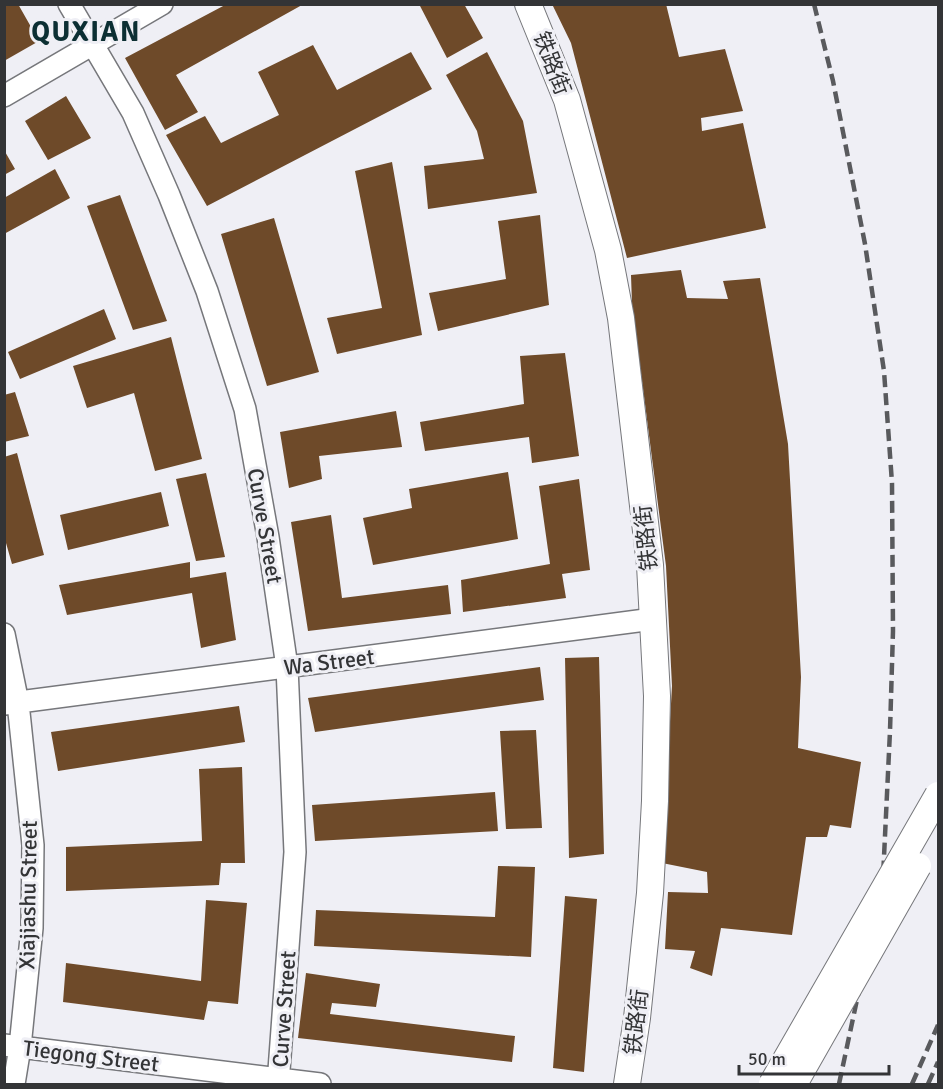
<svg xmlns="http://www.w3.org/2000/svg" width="943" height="1089" viewBox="0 0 943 1089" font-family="Signika,'Noto Sans SC',sans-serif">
<rect width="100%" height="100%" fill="#efeff5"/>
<path fill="#6e4a29" d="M4,4H18L39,41L4,61Z
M419,4H464L483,38L447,58Z
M552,4H666L679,57L725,49L743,111L701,118L702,131L743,123L766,228L627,258L571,43Z
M225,5H302L176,75L198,112L165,130L125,58Z
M313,45L337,90L411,52L432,89L207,206L166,135L205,116L221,143L279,115L258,72Z
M487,52L523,121L537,193L428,209L424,166L484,159L477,131L446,75Z
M66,96L91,138L48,160L25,121Z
M4,150L15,169L4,175Z
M392,162L422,335L337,354L327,318L382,308L355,171Z
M55,169L70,198L4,234V198Z
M120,195L167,321L133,330L87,206Z
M540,215L549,305L438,331L429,293L506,279L498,221Z
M274,218L319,372L267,386L221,234Z
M681,270L687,298L728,299L723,281L760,278L788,444L801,677L798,748L861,762L851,828L830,825L827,837H806L792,935L721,928L712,976L690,968L695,951L665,949L668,892L708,893L707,872L662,863L672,686L666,566L632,304L631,275Z
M104,309L116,339L20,379L8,352Z
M171,337L202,459L155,471L134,393L87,408L73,366Z
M565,353L579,456L532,463L529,437L425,451L420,422L524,404L520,356Z
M15,392L29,436L4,442V395Z
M396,411L402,447L319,456L322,479L289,488L280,432Z
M17,453L44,555L12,564L4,536V457Z
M508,472L518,539L373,565L363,518L412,508L409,489Z
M206,473L225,557L196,561L176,479Z
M579,479L590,570L562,574L566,598L463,612L461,580L550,564L539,486Z
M161,492L169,526L68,550L60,515Z
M331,515L342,598L448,585L451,614L308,631L291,522Z
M190,562V578L226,572L236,640L201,648L192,593L67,615L59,585Z
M599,657L604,854L569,858L565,658Z
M540,667L544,700L315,732L308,698Z
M239,706L245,742L58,771L51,732Z
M536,730L542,828L506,829L500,731Z
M242,767L245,863H221L219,885L66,891V847L202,841L199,769Z
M495,792L498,831L315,841L312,805Z
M498,866L535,867L531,957L314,946L316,910L495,917Z
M565,896L597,899L584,1072L553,1068Z
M206,900L247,903L238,1004L208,1001L204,1020L63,1002L66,963L201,981Z
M306,973L380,984L376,1007L332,1003L330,1014L515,1036L512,1062L298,1038Z"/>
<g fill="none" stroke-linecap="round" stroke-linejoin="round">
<g stroke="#76777b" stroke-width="24">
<path id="minor" d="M69,4L133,113L169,195L207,291L245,409L268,537L287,667L295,852L278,1084
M4,96L162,4
M4,634L18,703L33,845L32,928L20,1047L14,1084
M4,704L653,619
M4,1045L320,1084"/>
</g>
<g stroke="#76777b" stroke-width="28">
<path id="major" d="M528,4L567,100L608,250L621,318L650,565L657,696L655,801L650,893L637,1018L627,1084"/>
</g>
<use href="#minor" stroke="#fff" stroke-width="21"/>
<use href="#major" stroke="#fff" stroke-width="26"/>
<path stroke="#595a5d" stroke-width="4.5" stroke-dasharray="12 6" stroke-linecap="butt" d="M814,4L833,81L865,244L884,371L892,483L893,631L890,731L883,878L839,1084
M912,1084L938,1025
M928,1084L938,1062"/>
<g stroke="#76777b" stroke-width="28" stroke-linecap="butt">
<path id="major-bridge" d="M772,1084L938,795
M794,1084L918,866"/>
</g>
<use href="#major-bridge" stroke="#fff" stroke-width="26"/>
</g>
<g text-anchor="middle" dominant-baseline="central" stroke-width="6" stroke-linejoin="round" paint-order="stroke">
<g font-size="22" fill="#333436" stroke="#efeff5">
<text transform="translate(552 63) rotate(69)">铁路街</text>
<text transform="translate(265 526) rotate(80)">Curve Street</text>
<text transform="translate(646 538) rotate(-96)">铁路街</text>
<text transform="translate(329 662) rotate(-7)">Wa Street</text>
<text transform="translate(28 895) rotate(-89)">Xiajiashu Street</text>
<text transform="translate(284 1009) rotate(-86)">Curve Street</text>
<text transform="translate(636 1022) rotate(-83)">铁路街</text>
<text transform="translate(91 1056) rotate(7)">Tiegong Street</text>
</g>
<g font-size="28" font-weight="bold" letter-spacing="1.5" fill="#0c2f33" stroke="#efeff5">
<text x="86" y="32">QUXIAN</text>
</g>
</g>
<rect width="943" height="1089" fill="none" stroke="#333436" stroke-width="12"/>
<path d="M739 1065v9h150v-9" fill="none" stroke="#333436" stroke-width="3"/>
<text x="748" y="1065" font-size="18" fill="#333436" stroke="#efeff5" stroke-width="4.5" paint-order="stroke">50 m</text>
</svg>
